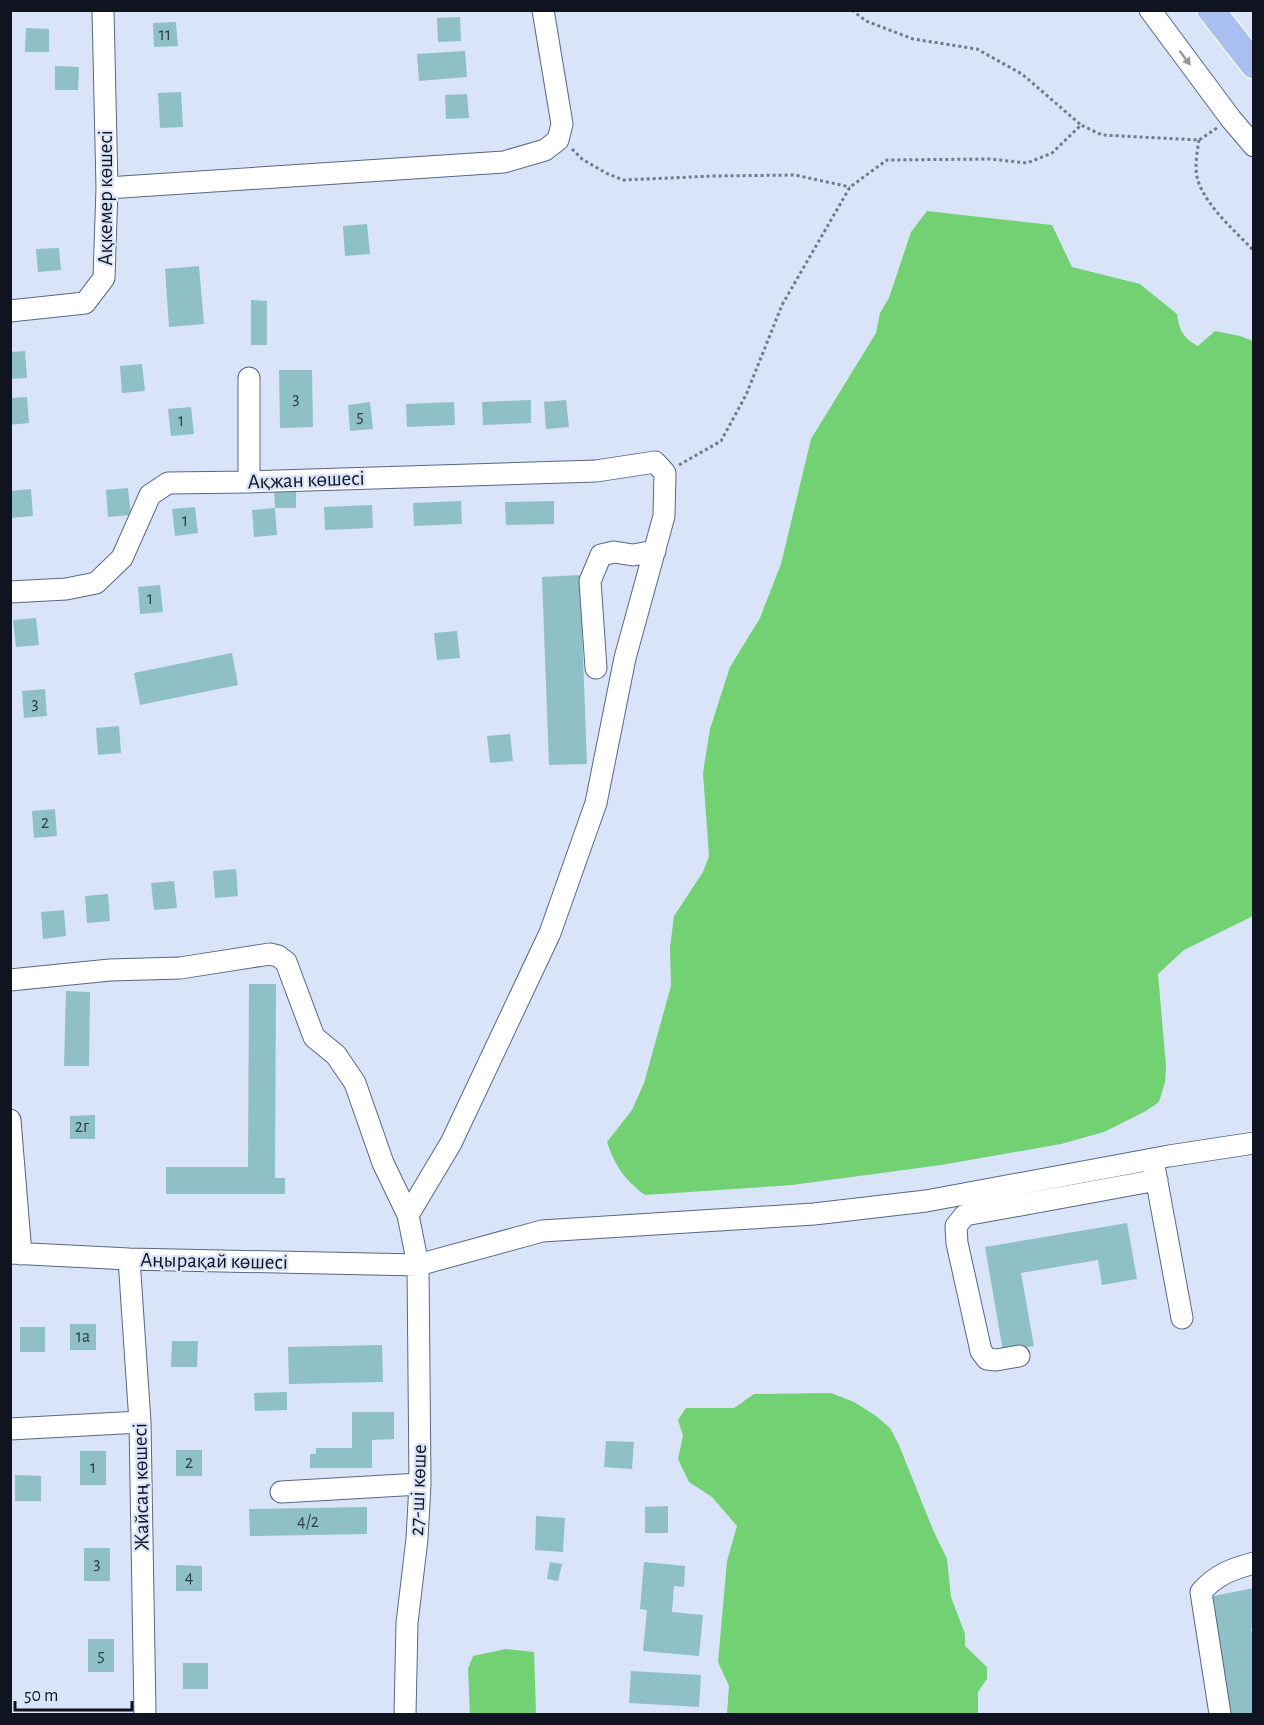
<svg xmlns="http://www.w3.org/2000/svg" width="1264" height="1725" viewBox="0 0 1264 1725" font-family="'Alegreya Sans',sans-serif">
<rect width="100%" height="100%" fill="#d9e4f9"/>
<path fill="#71d173" d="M927,211L1052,225L1072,267L1140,284L1177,314C1179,330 1183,338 1198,346L1215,331L1240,336L1253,341V916L1184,950L1158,974L1166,1066L1165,1082L1159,1102L1146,1111L1104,1132L1061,1144L941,1165L792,1185L645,1195C625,1180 615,1166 607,1142L632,1110L644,1083L671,986L670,948L674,916L703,872L709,856L703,773L710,729L730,667L760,618L781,564L811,439L876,333L880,313L889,298L911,232Z
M831,1393L854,1402L876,1416L890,1428L899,1445L933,1530L947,1559L951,1597L965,1634V1646L987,1667V1679L978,1692V1714H727L729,1686L718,1662L727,1561L737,1526L712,1497L689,1482L678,1459L683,1436L678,1420L686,1408H734L754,1394Z
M506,1649L534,1652L536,1714H470L468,1669L473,1656Z"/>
<path fill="#8fc0c5" d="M460,17L461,41L438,42L437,18Z
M176,22L178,46L154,47L153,23Z
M26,28L49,29V52H25Z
M465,51L467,77L419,81L417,54Z
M55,66L79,67L78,90H55Z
M181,92L183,127L160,128L158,93Z
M467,94L469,118L446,119L445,95Z
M367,224L370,254L345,256L343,226Z
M59,248L61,270L38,272L36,249Z
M199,266L204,324L169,327L165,269Z
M251,300L267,301V345H251Z
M25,351L27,378L10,379V352Z
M142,364L145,391L122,393L120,366Z
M279,370H312L313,427L280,428Z
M27,397L29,423L10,425V398Z
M531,400V423L483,425L482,402Z
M566,400L569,427L546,429L544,402Z
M370,402L373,429L350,431L348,405Z
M454,402L455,425L407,427L406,404Z
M191,407L194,434L171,436L168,409Z
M128,488L131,515L108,517L106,490Z
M296,488V508H275L274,489Z
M31,489L33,516L10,518V491Z
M461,501L462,524L414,526L413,503Z
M554,501V524L506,525L505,502Z
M372,505L373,528L325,530L324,507Z
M195,507L198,533L175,536L172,509Z
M275,508L277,535L254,537L252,510Z
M580,575L587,764L549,765L542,577Z
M160,585L163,612L140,614L138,587Z
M36,618L39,645L16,647L13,620Z
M457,631L460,658L437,660L434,633Z
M232,653L238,685L140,705L134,673Z
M45,689L47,716L24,718L22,691Z
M119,726L121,753L98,755L96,728Z
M510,734L513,761L490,763L487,736Z
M55,809L57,836L34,838L32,811Z
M236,869L238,896L215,898L213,871Z
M174,881L177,908L154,910L151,883Z
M108,894L110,921L87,923L85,896Z
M64,910L66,936L43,939L41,912Z
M249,984H276L275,1178H285V1194H166V1167H248Z
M66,991L90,992L89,1066H64Z
M95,1115V1139H70V1116Z
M1127,1223L1137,1279L1102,1285L1098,1260L1021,1273L1034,1346L1003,1351L985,1247Z
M70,1324H96V1350H70Z
M20,1327H45V1352H20Z
M172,1341H198L197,1367H171Z
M382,1345L383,1382L289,1384L288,1347Z
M287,1392V1410L255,1411L254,1393Z
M352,1412H394V1439L372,1440V1468H310V1454H316V1448H352Z
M606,1441L634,1442L632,1469L604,1467Z
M176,1450H202V1476H176Z
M80,1451H106V1485H80Z
M15,1475L41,1476V1501H15Z
M668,1506V1533H645V1507Z
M367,1507V1534L250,1536L249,1509Z
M536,1516L565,1518L563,1552L535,1550Z
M84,1548H110V1581H84Z
M550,1562L562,1564L558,1581L547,1579Z
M644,1562L685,1566L684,1587L674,1586L672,1612L703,1615L699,1656L643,1651L647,1610L640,1609Z
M176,1565L202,1566V1591H176Z
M1254,1588V1627L1251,1628L1254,1643V1714H1231L1208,1597Z
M88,1639H114V1672H88Z
M183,1663H208V1689H183Z
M631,1671L701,1675L699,1707L629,1703Z"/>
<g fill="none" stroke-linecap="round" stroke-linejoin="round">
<g stroke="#586785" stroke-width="23">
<path id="minor" d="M1150,10L1231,119L1254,146
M107,188L504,162L545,150L558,140L562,124L543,10
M10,311L85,303L104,278L107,188L103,10
M249,378V482
M10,592L66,589L96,583L122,558L150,495L168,483L249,482L596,471L655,462L665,473L664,516L625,658L596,803L550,933L451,1143L408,1215L418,1265L420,1484L417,1539L407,1623L405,1714
M596,668L590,581L601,555L614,552L633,555L655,551
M10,980L110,970L180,968L270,954L278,956L286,962L314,1037L336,1055L355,1083L383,1163L408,1215
M10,1120L21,1254
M1154,1166L1182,1318
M10,1253L129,1259L418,1265L542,1231L814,1214L926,1201L1169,1156L1254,1143
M129,1259L140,1422L145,1714
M1019,1356L996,1360L987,1359L981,1351L957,1243L956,1226L965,1215L1157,1180
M10,1429L140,1422
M281,1492L420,1484
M1220,1714L1201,1592C1217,1574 1232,1569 1254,1563"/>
</g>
<g stroke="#fff" stroke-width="29">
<path id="major" d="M1211,10L1254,65"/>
</g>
<path stroke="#727a8a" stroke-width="3" stroke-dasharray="3 3" stroke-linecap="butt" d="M852,10L866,21L913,39L977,49L1022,74L1081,125
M1199,140C1197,153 1194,168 1198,181C1207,207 1235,231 1254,251
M572,149L582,159L606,173L623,180L714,176L795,175L850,187
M679,465L721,441L746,395L782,305L850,187L887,160L990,159L1027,163L1052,153L1081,125L1102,135L1199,140L1217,128"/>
<use href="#minor" stroke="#fff" stroke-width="21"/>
<use href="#major" stroke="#a9bff0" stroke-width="27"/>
</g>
<defs><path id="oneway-solid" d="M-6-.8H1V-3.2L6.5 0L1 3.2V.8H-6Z" transform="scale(1.5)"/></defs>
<use fill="#93959b" href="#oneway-solid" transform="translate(1185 58) rotate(53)"/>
<g text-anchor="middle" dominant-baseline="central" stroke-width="4.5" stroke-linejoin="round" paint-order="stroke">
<g font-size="18" fill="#2f3f49">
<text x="165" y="35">11</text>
<text x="296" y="399">3</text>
<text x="360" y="417">5</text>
<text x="181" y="421">1</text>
<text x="185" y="521">1</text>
<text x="150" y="599">1</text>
<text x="35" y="704">3</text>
<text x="45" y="823">2</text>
<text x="82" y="1127">2г</text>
<text x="83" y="1337">1а</text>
<text x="189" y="1463">2</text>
<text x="93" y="1468">1</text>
<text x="308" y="1522">4/2</text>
<text x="97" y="1564">3</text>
<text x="189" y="1578">4</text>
<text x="101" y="1656">5</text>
</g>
<g font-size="21" fill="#0f1420" stroke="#d9e4f9">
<text transform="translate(105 198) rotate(-90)">Ақкемер көшесі</text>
<text transform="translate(306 480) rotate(-2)">Ақжан көшесі</text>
<text transform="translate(214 1261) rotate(1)">Аңырақай көшесі</text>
<text transform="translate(141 1487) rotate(-91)">Жайсаң көшесі</text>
<text transform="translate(418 1490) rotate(-88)">27-ші көше</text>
</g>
</g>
<rect width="1264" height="1725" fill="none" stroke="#0f1420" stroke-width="24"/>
<path d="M15 1701v9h117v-9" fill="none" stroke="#0f1420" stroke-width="3"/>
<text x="24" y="1701" font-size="18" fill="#0f1420" stroke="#d9e4f9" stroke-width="4.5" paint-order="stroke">50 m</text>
</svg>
